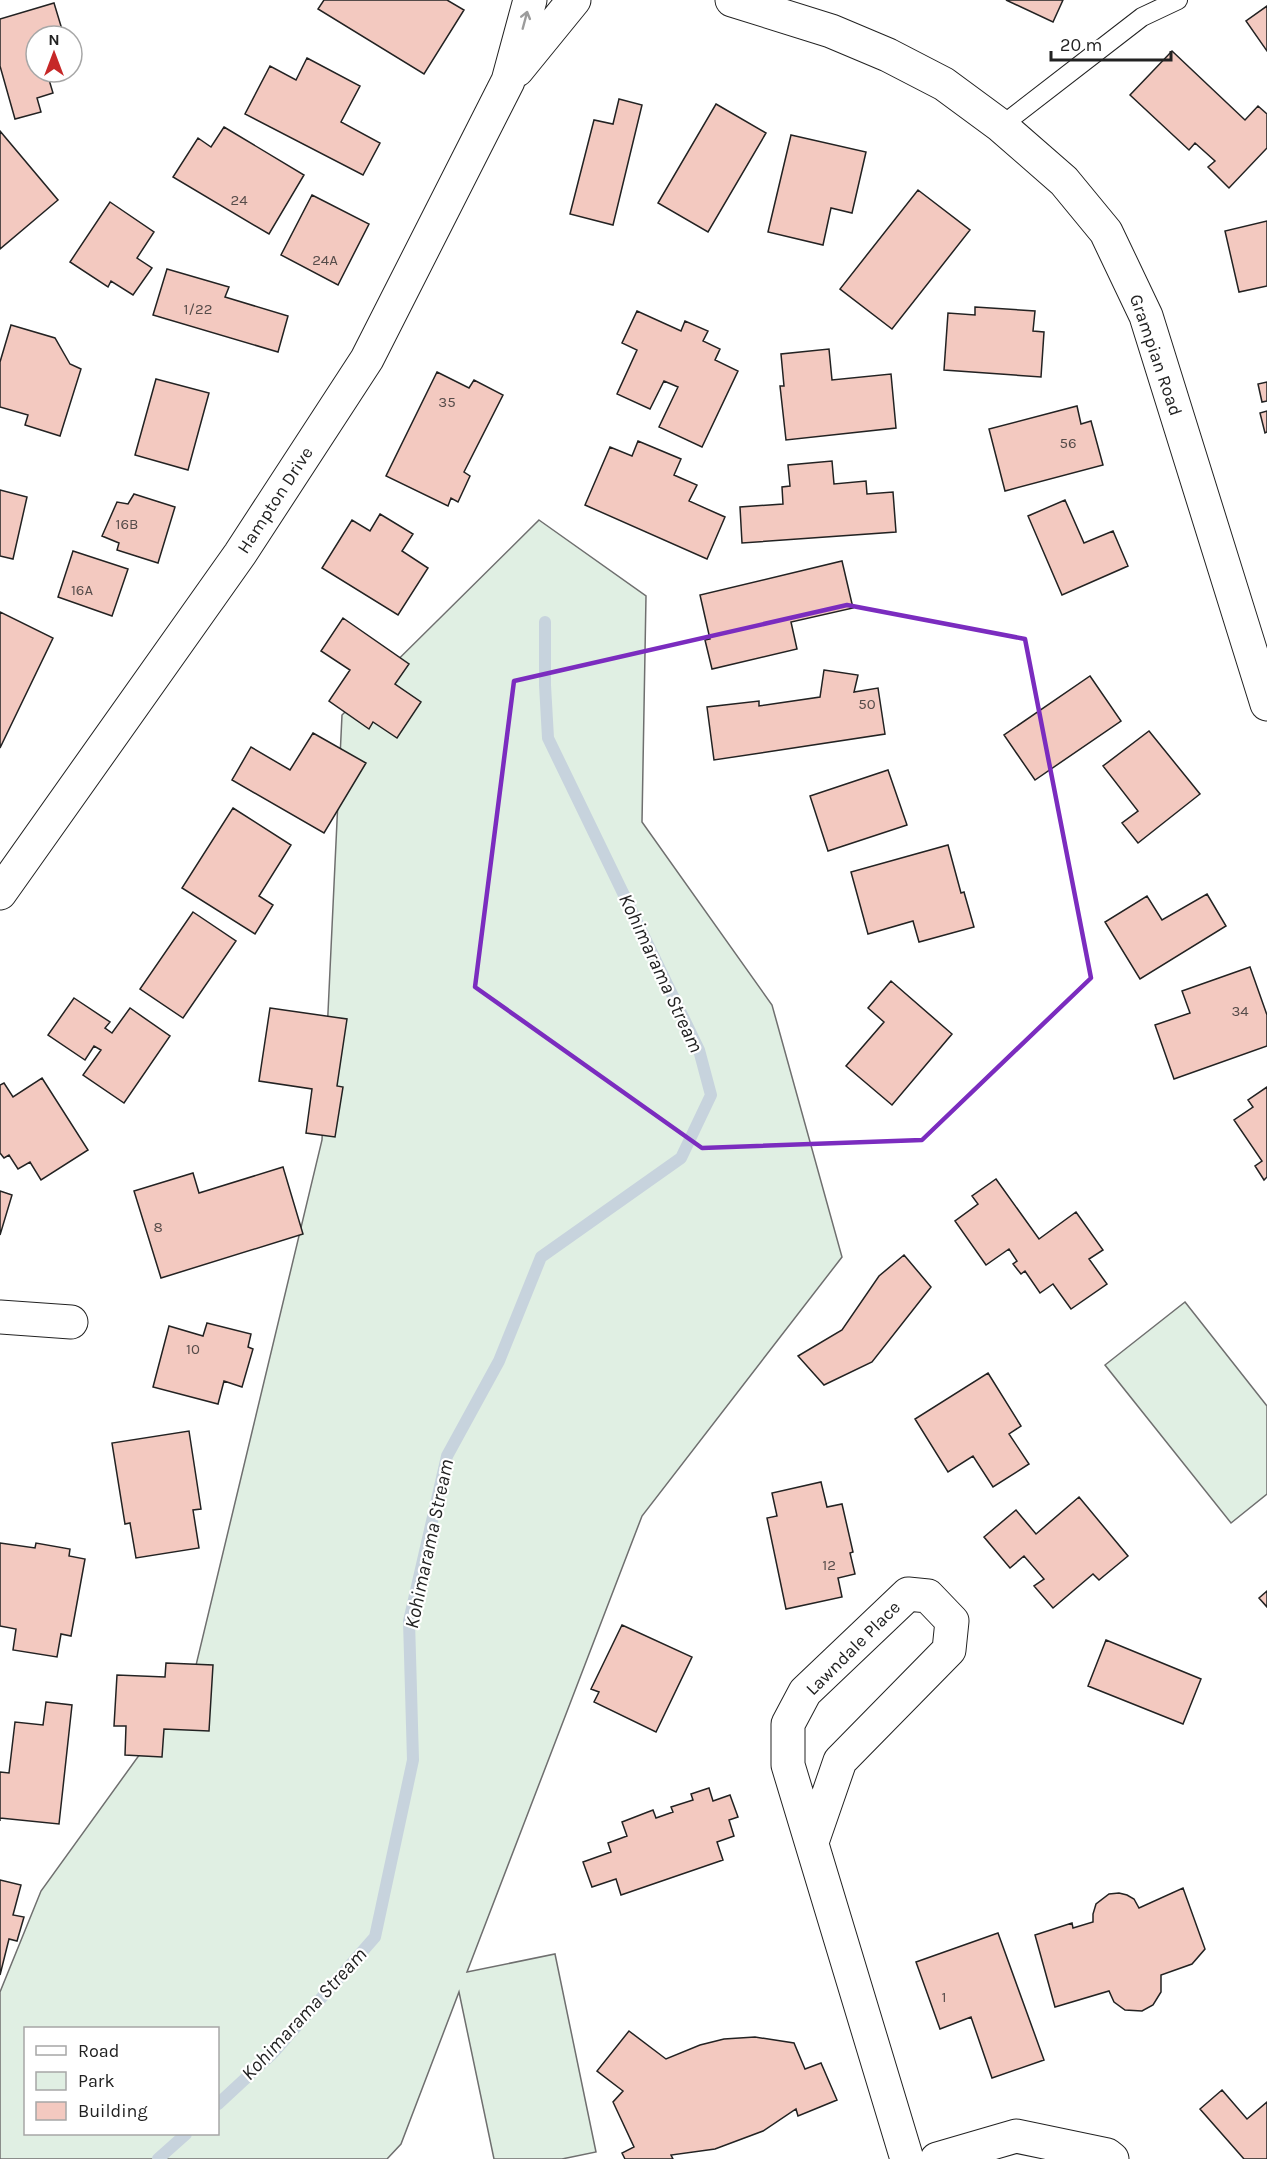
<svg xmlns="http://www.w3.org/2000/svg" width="1267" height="2159" viewBox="0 0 1267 2159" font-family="Karla,sans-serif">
<rect width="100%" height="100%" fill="#fff"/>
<path fill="#e0efe3" stroke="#6f6f6f" stroke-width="1.5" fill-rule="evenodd" d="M539,520L646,596L642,822L772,1005L842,1257L642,1516L467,1972L555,1954L596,2152L562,2159H494L459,1992L401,2144L387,2159H0V1992L41,1891L192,1682L322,1140L342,715ZM26,2028H218V2134H26Z
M1185,1302L1267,1406V1494L1231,1523L1105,1365Z"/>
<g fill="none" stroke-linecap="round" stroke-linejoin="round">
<path stroke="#c7d3dd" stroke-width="12" d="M218,2104L273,2053L375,1937L413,1760L409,1621L447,1456L499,1361L541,1257L681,1158L711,1095L699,1050L548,738L545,685V622
M158,2159L186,2134"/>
</g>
<path fill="#f3c9c0" stroke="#222" stroke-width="1.5" d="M324,0H447L464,10L424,74L318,9Z
M1006,0H1063L1053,22Z
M54,3L64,36H36V72H51L47,73L53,93L37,98L41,112L15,119L0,66V19Z
M1267,6V51L1246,21Z
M1172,51L1245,120L1258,106L1267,114V148L1229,188L1208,167L1215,161L1195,143L1189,150L1130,95Z
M307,58L360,86L341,122L380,143L363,175L245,114L270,66L296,80Z
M619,99L642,105L613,225L570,214L594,120L613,124Z
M716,104L766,133L708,232L658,203Z
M224,127L304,175L269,234L173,177L198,138L211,147Z
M0,131L58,200L0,249Z
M791,135L866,152L852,213L831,208L823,245L768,232Z
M918,190L970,230L892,329L840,289Z
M312,195L369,224L338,285L281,255Z
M110,202L154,232L137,258L152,268L133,295L111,281L108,287L70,262Z
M1267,221V286L1239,292L1225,231Z
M167,269L229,287L225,297L288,316L278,352L153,315Z
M975,307L1035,311L1033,331L1044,332L1041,377L944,370L948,313L975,315Z
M637,311L681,331L685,321L708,331L703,341L720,349L715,360L738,371L702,447L659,427L678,387L664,381L650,409L617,394L637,350L622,343Z
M11,325L55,338L70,364L81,369L60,436L25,425L28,415L0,407V362Z
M829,349L832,380L891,374L896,428L786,440L780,386H784L781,354Z
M437,372L469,388L474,380L503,395L464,472L470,476L458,502L451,498L448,506L386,476Z
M156,379L209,393L188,470L135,455Z
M1267,382V401L1262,402L1258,384Z
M1077,406L1081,424L1091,421L1103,465L1005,491L989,429Z
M1267,411V432L1265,433L1260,413Z
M638,441L681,459L674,475L697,485L689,501L725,517L707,559L585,505L610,447L632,456Z
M832,461L834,484L866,481L867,494L893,492L896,532L742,543L740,507L783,504L782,487L790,486L788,465Z
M0,490L27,497L13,559L0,556Z
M134,494L175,507L158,563L117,550L119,543L102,536L117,502L128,504Z
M1065,500L1084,543L1113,531L1128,566L1062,595L1028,516Z
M380,514L413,534L402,551L428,568L398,615L322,568L352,520L370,531Z
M73,551L128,569L112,616L58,597Z
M842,561L853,608L791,622L797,649L712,669L705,640L710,639L700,595Z
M0,612L53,638L0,748Z
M343,618L409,664L395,684L421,702L397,738L373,722L369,729L329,701L350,670L321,651Z
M824,670L858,675L854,692L878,688L885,734L714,760L707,707L759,701V706L820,697Z
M1090,676L1121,721L1035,780L1004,735Z
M1149,731L1200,794L1138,843L1122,823L1138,811L1103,766Z
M313,733L366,763L324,833L232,780L251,747L290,770Z
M888,770L907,825L828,851L810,796Z
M233,808L291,845L259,896L273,905L255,934L182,888Z
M948,845L961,893L964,892L974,927L919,942L913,921L868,934L851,872Z
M1207,894L1226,926L1140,979L1105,922L1147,896L1162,920Z
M193,912L236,941L183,1018L140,989Z
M1250,967L1267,1015V1046L1174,1079L1155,1025L1190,1013L1182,991Z
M891,981L952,1034L892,1105L846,1066L884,1022L868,1008Z
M74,998L110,1022L105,1028L112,1033L130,1008L170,1036L124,1103L83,1075L101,1050L94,1046L85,1060L48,1035Z
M270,1008L347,1019L337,1086L343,1087L335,1137L306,1133L312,1089L259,1081Z
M42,1078L88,1150L41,1180L30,1162L18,1169L9,1155L4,1158L0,1153V1085L4,1083L13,1097Z
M1267,1087V1177L1264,1180L1255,1166L1262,1161L1234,1120L1253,1107L1248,1100Z
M283,1167L303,1234L161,1278L134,1191L193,1173L199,1193Z
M996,1179L1039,1239L1076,1212L1103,1250L1089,1259L1107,1284L1071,1309L1053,1284L1040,1293L1025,1271L1021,1274L1013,1264L1017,1261L1009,1249L986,1265L955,1221L978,1204L972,1196Z
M0,1191L12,1195L0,1235Z
M904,1255L931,1287L872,1362L824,1385L798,1356L842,1330L879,1276Z
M207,1323L251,1334L248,1347L253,1349L242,1387L224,1381L218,1404L153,1387L169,1326L203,1336Z
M988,1373L1021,1426L1009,1434L1029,1464L993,1487L973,1456L948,1472L915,1419Z
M189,1431L201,1509L193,1510L199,1548L136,1558L130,1523L125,1524L112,1443Z
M821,1482L827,1507L842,1504L853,1552L850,1553L855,1574L838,1578L842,1597L786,1609L767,1518L777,1516L772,1493Z
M1079,1497L1128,1556L1099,1580L1093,1574L1053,1608L1034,1586L1044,1579L1024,1556L1010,1568L984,1537L1016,1510L1036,1534Z
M0,1543L35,1548L36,1543L70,1549L69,1556L85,1559L71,1636L61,1634L57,1657L13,1650L16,1629L0,1626Z
M1267,1591V1607L1259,1598Z
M622,1625L692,1657L656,1732L594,1702L599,1692L591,1689Z
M1106,1640L1201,1679L1183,1724L1088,1686Z
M166,1663L213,1665L209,1731L164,1729L162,1757L125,1755L126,1726H114L117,1675L165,1677Z
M46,1702L72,1705L59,1824L0,1818V1821V1772L9,1773L15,1722L43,1725Z
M709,1788L713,1801L730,1795L738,1817L729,1820L734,1836L717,1842L723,1860L621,1895L616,1879L592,1887L583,1862L611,1852L608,1843L627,1836L622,1822L653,1810L656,1818L673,1812L671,1807L693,1800L691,1794Z
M0,1880L21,1885L13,1915L24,1917L17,1941L9,1939L0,1975Z
M1183,1888L1205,1949L1192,1964L1161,1975V1992L1153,2005L1142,2011L1125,2010L1114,2002L1109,1991L1055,2007L1035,1935L1072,1923L1073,1928L1093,1922V1914L1096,1904L1109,1894L1119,1893L1127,1895L1134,1899L1139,1908Z
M998,1933L1044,2060L992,2078L971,2017L940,2029L916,1962Z
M629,2031L666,2059L700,2045L724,2039L755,2037L794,2043L805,2069L821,2063L837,2100L798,2116L796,2109L763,2131L715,2149L671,2155L673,2159H625L622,2153L634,2147L613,2102L623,2091L597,2071Z
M1222,2090L1247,2119L1267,2102V2159H1244L1200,2109Z"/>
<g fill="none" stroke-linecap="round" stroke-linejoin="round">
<g stroke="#222" stroke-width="20">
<path id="service" d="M1001,126L1142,17L1178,0"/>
</g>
<g stroke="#222" stroke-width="35">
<path id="minor" d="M517,70L574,0
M0,893L240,554L367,359L508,81L530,0
M0,1317L71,1322
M812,1842L840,1761L949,1650L952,1621L928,1596L908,1594L805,1692L788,1724V1765L907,2159
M937,2159L1016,2136L1107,2155L1112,2159"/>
</g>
<g stroke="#222" stroke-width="35">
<path id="tertiary" d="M732,0L831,31L888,55L944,84L1001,126L1064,181L1106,232L1146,316L1267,704"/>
</g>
<use href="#service" stroke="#fff" stroke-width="18"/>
<use href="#minor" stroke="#fff" stroke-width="33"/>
<use href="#tertiary" stroke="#fff" stroke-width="33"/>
</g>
<defs><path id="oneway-shaft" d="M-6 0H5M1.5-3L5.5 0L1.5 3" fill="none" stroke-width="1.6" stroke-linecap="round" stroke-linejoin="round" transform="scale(1.5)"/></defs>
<use stroke="#9c9c9c" href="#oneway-shaft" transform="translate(525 20) rotate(-75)"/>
<path fill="none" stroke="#7b2cbf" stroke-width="4.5" stroke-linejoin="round" d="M847,605L1025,639L1091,978L922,1140L702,1148L475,987L514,681Z"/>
<g text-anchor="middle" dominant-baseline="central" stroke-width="4.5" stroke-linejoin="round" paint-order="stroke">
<g font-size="15" fill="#564c4a">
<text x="239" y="200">24</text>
<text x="325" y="260">24A</text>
<text x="198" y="309">1/22</text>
<text x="447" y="402">35</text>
<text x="1068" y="443">56</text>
<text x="127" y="524">16B</text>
<text x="82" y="590">16A</text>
<text x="867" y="704">50</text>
<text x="1240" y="1011">34</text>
<text x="158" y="1227">8</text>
<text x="193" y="1349">10</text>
<text x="829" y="1565">12</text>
<text x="944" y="1997">1</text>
</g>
<g font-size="18" fill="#222" stroke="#fff">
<text transform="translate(1156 355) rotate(71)">Grampian Road</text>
<text transform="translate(275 500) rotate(-57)">Hampton Drive</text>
<text transform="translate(853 1648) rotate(-45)">Lawndale Place</text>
</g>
<g font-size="20" font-style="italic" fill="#222" stroke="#fff">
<text transform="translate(661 973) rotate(65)">Kohimarama Stream</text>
<text transform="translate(429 1544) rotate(-78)">Kohimarama Stream</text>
<text transform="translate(304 2014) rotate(-47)">Kohimarama Stream</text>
</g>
</g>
<rect x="24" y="2027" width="195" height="108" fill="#ffffff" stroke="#a7a7a7" stroke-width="1.5"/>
<rect x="36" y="2046" width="30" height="9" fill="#ffffff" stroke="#a7a7a7" stroke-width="1.5"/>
<text x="78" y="2057" font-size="18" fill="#222222">Road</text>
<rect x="36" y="2072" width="30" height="18" fill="#e0efe3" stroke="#a7a7a7" stroke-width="1.5"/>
<text x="78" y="2087" font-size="18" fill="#222222">Park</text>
<rect x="36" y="2102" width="30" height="18" fill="#f3c9c0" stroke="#a7a7a7" stroke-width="1.5"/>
<text x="78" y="2117" font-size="18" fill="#222222">Building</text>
<g transform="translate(54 54)"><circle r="28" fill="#ffffff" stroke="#a7a7a7" stroke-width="1.5"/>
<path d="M0-4.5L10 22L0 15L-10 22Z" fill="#c62828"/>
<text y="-9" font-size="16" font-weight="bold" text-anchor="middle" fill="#222222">N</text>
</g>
<path d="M1051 51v9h120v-9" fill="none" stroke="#222222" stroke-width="3"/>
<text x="1060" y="51" font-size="18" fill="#222222" stroke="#ffffff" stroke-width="4.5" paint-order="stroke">20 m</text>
</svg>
